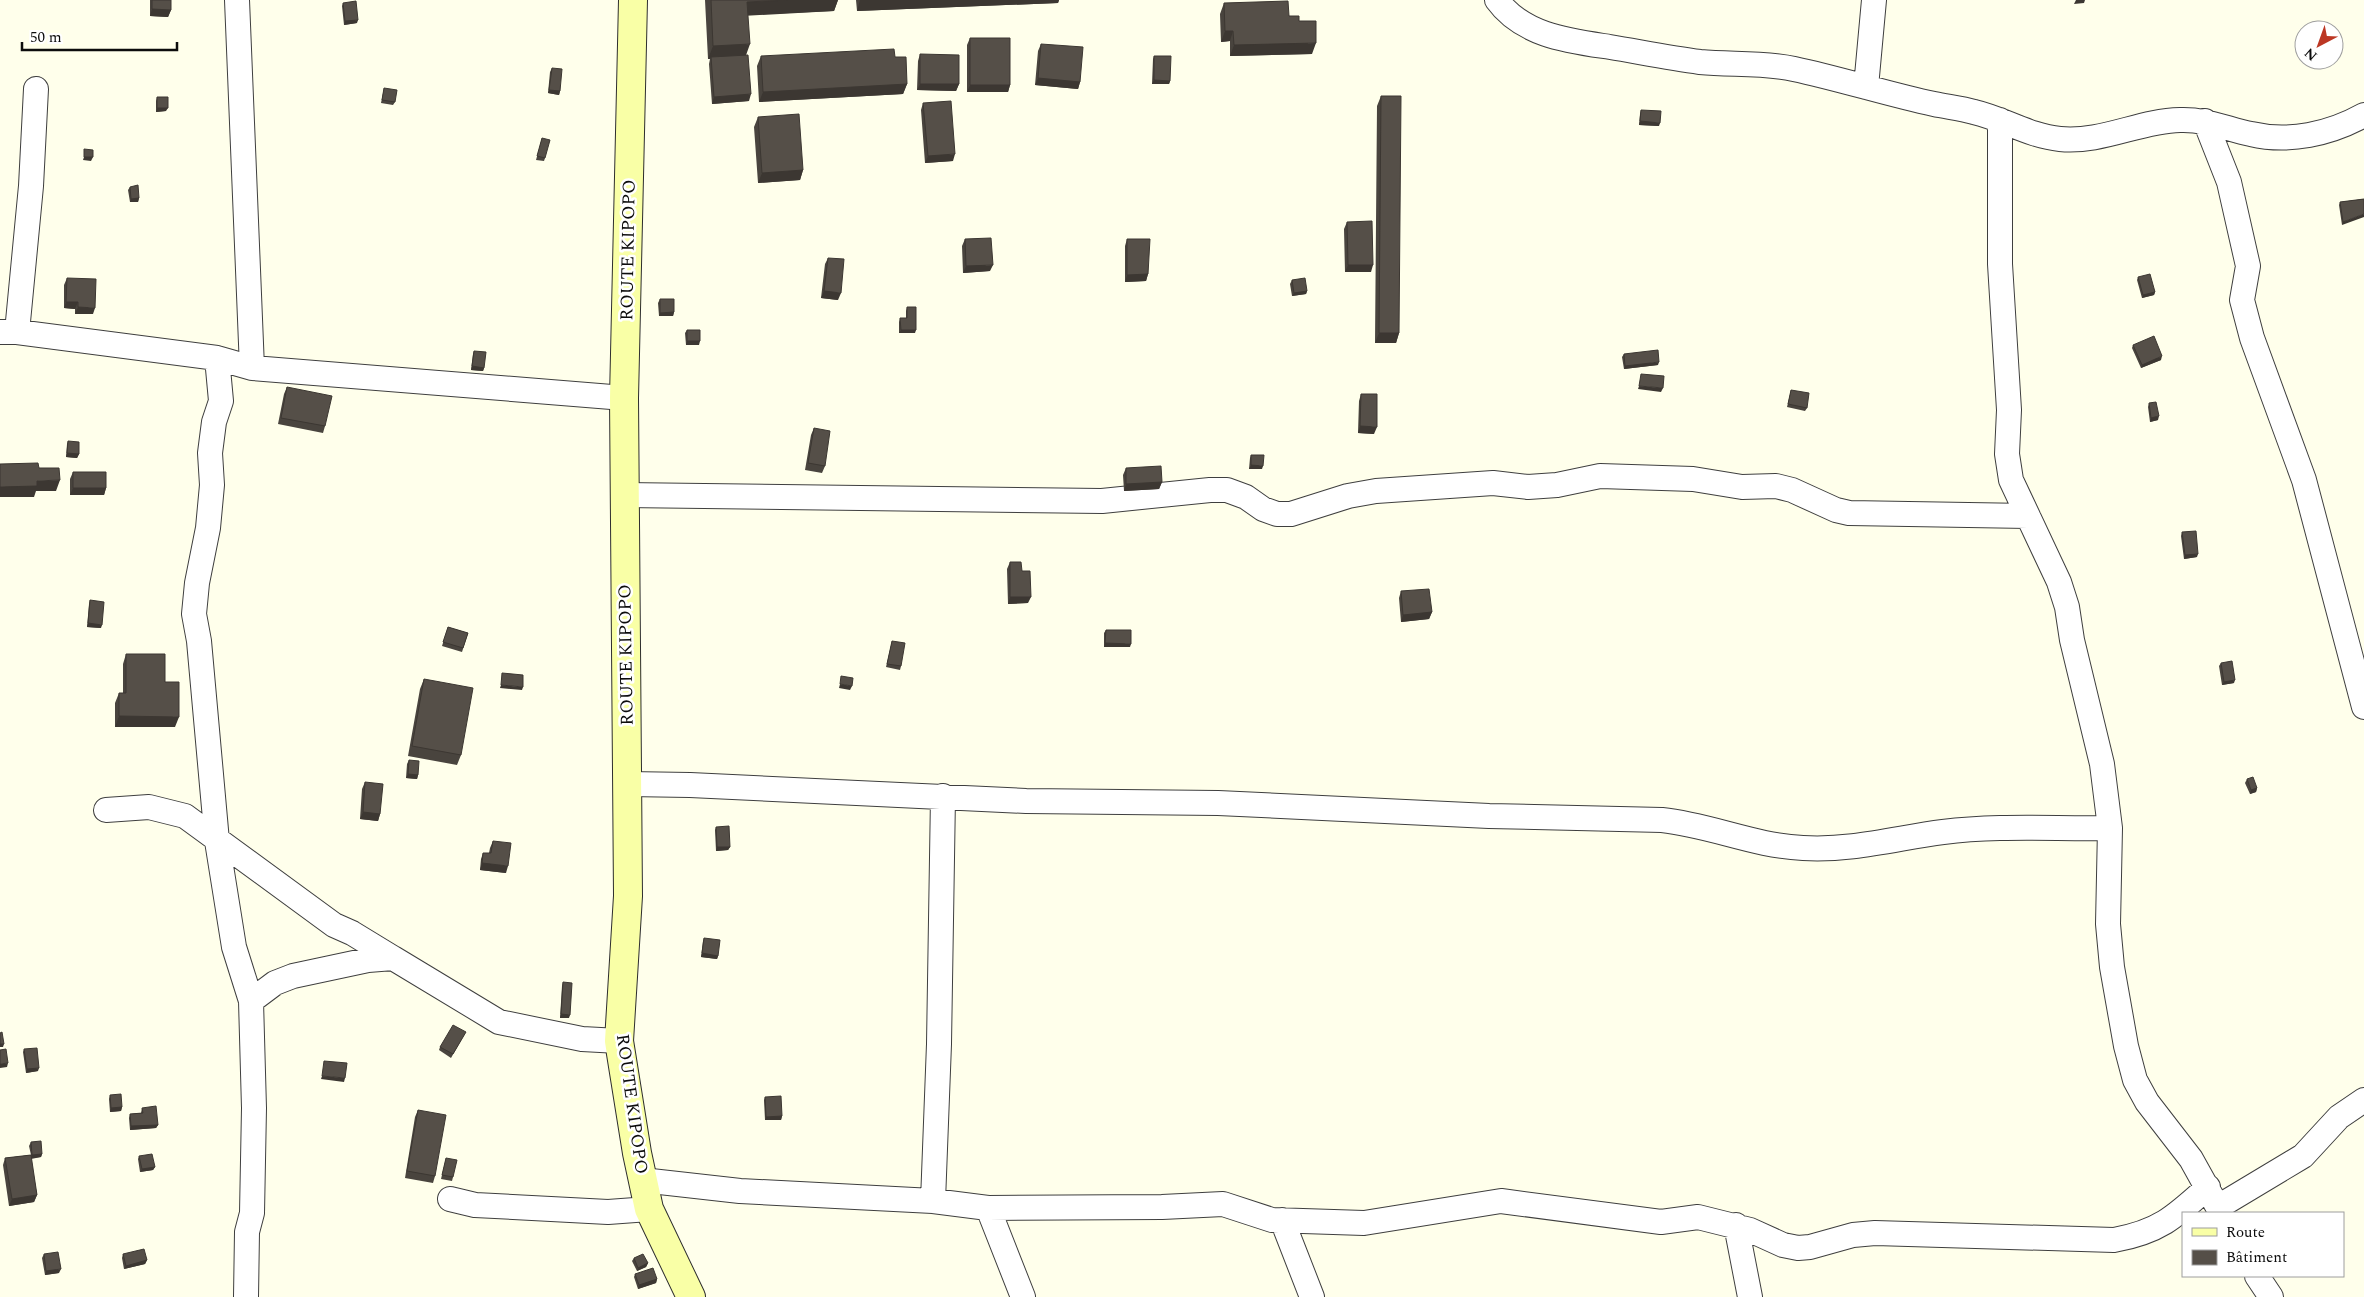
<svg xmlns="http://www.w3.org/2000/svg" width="2364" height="1297" viewBox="0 0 2364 1297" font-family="Spectral,serif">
<rect width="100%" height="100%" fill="#ffffeb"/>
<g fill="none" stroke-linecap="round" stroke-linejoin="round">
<g stroke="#3f3f3f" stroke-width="26">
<path id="minor" d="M237,0L252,368
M1497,0C1523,36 1570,41 1610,47C1640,52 1670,58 1700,62C1731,65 1763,62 1794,69C1841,79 1887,94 1934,104C1948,107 1961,108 1974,112C2004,119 2029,136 2060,139C2102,143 2139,121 2180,120C2206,119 2227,129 2251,134C2289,143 2330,134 2364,115
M1866,87L1874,0
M2000,120V264L2009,410L2007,454L2011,480L2059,582L2067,607L2072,640L2102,764L2110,828L2108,924L2112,967L2126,1046L2135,1080L2147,1102L2191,1159L2221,1213
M2205,121L2229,182L2248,266L2242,300L2252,338L2304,480L2364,707
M0,332H17L217,358L252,368L624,398
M17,332L31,186L36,89
M217,358L221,401L214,422L210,453L212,485L208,528L197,583L194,614L199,641L217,841L234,947L251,1001L275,983L293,976L368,960L393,958L499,1022L582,1039L619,1041
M624,495L1102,501L1210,490H1227L1246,497L1263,509L1277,514H1291L1348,496L1376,491L1493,483L1528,487L1557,485L1600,476L1693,479L1742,487L1776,486L1792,490L1836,510L1849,513L2028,516
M628,784L690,785L1026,801L1218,803L1489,816L1662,820C1710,825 1755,846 1803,848C1851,851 1897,838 1943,832C1998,825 2054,829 2110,828
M106,810L149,807L185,816L334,925L352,933L393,958
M642,1180L740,1191L933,1201L988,1208L1162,1207L1223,1204L1272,1220L1364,1223L1501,1201L1661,1222L1698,1217L1750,1230L1783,1245L1798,1248L1810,1247L1853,1235L1875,1233L2114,1240C2159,1232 2175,1217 2208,1187
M450,1199L475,1205L608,1212L649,1209
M933,1201L939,1044L943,796
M2218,1207L2303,1156L2339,1117L2364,1100
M988,1208L1023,1297
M1282,1220L1312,1297
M1736,1225L1750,1297
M2257,1276L2271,1297
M246,1297L247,1232L252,1213L254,1108L251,1001"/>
</g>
<g stroke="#2e2e2e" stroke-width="30">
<path id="secondary" d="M633,0L624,398L628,896L619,1041L637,1153L649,1209L691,1297"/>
</g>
<use href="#minor" stroke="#fff" stroke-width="24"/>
<use href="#secondary" stroke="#f9ffa6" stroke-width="28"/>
</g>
<path fill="#49443e" d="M150,0H171V10L168,17L150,16Z
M705,0H838L834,11L748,15L746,55L749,101L712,104L709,64L710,59H708Z
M856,0H1059L1058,3L857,11Z
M343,3L357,23L344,25L342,6Z
M1224,3L1289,16L1299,21L1312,54L1230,56V41L1221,42L1220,14Z
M970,38L1010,85L1008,92H967V45Z
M1041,44L1080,82L1078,89L1035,85L1038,51Z
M920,54L959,84L956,91L917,90L918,61Z
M761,56L895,57L907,84L903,94L759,102L757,66Z
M1154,56L1170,81L1169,84H1152L1153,59Z
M552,68L560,91L559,95L548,93L550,72Z
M384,88L395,102L393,105L381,103Z
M1381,96L1399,333L1396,343H1375L1377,106Z
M157,97L166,111L156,112V101Z
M923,103L953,161L925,163L921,110Z
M1641,110L1659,126L1639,125L1640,114Z
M758,117L803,170L800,180L758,183L754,127Z
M542,138L545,158L544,161L536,160Z
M130,187L139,198L138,202H130L128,190Z
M2364,199L2342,225L2339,205L2340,202Z
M1347,222L1371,272H1345L1344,229Z
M965,239L990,271L963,273L962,246Z
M1127,239L1148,274L1146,281L1125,282V246Z
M828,258L838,300L821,298L825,264Z
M2138,277L2155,292L2154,295L2142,298L2137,280Z
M67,278L93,314H75V309L64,308V285Z
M1292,280L1307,291L1306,294L1292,296L1290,284Z
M660,299L674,312L673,316H659L658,303Z
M907,307L915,333H899V322L900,318H906V311Z
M687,330L699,345H686L685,333Z
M2133,345L2161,360L2141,368L2132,348Z
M474,351L484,368L483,371L471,370L473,354Z
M1624,354L1658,365L1624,369L1622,357Z
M287,387L325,426L323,433L278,424L284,394Z
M1791,390L1807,408L1805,411L1787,407Z
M1361,394L1374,434L1358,433L1359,401Z
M2149,403L2158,420L2150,422L2148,407Z
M814,428L825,466L822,473L805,470L811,435Z
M68,441L79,454L77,458L66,457L67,444Z
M1251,455L1262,469H1249L1250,458Z
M1126,468L1162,482L1159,489L1124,491L1123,475Z
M73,472L106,488L104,495H70V479Z
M2182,532L2197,557L2184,559L2181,536Z
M1010,562L1022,571L1028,603L1008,604L1007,569Z
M1401,591L1432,612L1429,619L1401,622L1399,598Z
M90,600L101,628L87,627L89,604Z
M448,627L468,633L462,652L442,646Z
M1106,630L1130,647H1104V633Z
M892,641L901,666L900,670L886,667Z
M126,654L165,682L175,727H115V703L119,693H123V664Z
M2221,663L2234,683L2222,685L2219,666Z
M424,679L461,755L457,765L408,756L420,689Z
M409,760L418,775L417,779L406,778L407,764Z
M2247,779L2257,788L2256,792L2250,794L2245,783Z
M365,782L380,814L378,821L360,819L362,789Z
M716,827L730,847L728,850L716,851L715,830Z
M493,841L506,873L480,870L481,859L483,853H489L490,848Z
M704,938L718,956L717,959L701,957L703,941Z
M563,982L569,1018H560L562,986Z
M464,1035L451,1058L439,1050L440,1047Z
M24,1049L38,1071L26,1073L23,1052Z
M110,1095L122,1107L121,1111L110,1112L109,1099Z
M765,1097L782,1116L781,1120H765L764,1100Z
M142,1108L158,1125L156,1128L130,1130L129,1118L130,1114L141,1113Z
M418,1110L435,1176L433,1183L405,1178L415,1117Z
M31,1142L42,1154L41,1157L31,1158L37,1195L34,1202L9,1206L3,1165L5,1158L31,1155L29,1146Z
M139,1156L155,1167L153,1170L140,1172L138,1159Z
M446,1158L453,1177L452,1181L441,1179Z
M44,1254L59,1273L45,1275L42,1258Z
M123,1254L147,1260L145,1264L124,1269L122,1258Z
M634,1258L648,1263L646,1267L637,1271L632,1261Z
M635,1274L657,1279L656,1283L638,1289L634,1277Z"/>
<path fill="#3c3732" d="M788,0H838L834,11L742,16L747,2Z
M860,0H1059L1058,3L857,11Z
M2076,0H2085L2084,3L2074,4Z
M152,9L171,10L168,17L150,16Z
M358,20L357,23L344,25L345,21Z
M1225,31H1233L1230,41L1221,42Z
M1316,43L1312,54L1230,56L1234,45Z
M750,44L745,58L711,57L710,59H708L713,46Z
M1038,78L1080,82L1078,89L1035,85Z
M1154,80L1170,81L1169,84H1152Z
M907,84L903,94L759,102L763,92Z
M920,84H959L956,91L917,90Z
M970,85H1010L1008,92H967Z
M549,90L560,91L559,95L548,93Z
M751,94L749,101L712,104L714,97Z
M157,108H168L166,111L156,112Z
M1640,121L1660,123L1659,126L1639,125Z
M955,154L953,161L925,163L928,156Z
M84,157H93L91,161L83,160Z
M803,170L800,180L758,183L762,173Z
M139,198L138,202H130L131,199Z
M2364,214V217L2342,225L2343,222Z
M993,265L990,271L963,273L966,266Z
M1348,265H1373L1371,272H1345Z
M1148,274L1146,281L1125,282L1127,275Z
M824,291L841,293L838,300L821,298Z
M1307,291L1306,294L1292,296L1294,293Z
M2155,292L2154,295L2142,298L2143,295Z
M66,302H78L75,309L64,308Z
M78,307L95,308L93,314H75Z
M674,312L673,316H659L660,313Z
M901,330H916L915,333H899Z
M1379,333H1399L1396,343H1375Z
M687,341H700L699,345H686Z
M2162,356L2161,360L2141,368L2142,365Z
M1659,362L1658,365L1624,369L1625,366Z
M472,366L484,368L483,371L471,370Z
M1639,386L1663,388L1661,392L1638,389Z
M2159,416L2158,420L2150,422L2151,418Z
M1360,426L1377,427L1374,434L1358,433Z
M67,453L79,454L77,458L66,457Z
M1251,465L1263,466L1262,469H1249Z
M60,480L56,491H36L34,497H0V487L37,481Z
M1162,482L1159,489L1124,491L1126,484Z
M73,488H106L104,495H70Z
M2198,554L2197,557L2184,559L2185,555Z
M1010,597H1031L1028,603L1008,604Z
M1432,612L1429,619L1401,622L1403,615Z
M88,623L102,625L101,628L87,627Z
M1105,643L1131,644L1130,647H1104Z
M2235,680L2234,683L2222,685L2224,682Z
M840,684L852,686L850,690L839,688Z
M501,685L523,687L522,690L500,688Z
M119,716L179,717L175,727H115Z
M408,774L418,775L417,779L406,778Z
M2257,788L2256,792L2250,794L2251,790Z
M363,812L380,814L378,821L360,819Z
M717,847H730L728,850L716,851Z
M482,863L508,866L506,873L480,870Z
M702,953L718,956L717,959L701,957Z
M561,1014L570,1015L569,1018H560Z
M0,1044H4L3,1047H0Z
M8,1063L7,1067L0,1068V1064Z
M39,1068L38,1071L26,1073L27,1069Z
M322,1076L345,1078L344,1082L321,1079Z
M122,1107L121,1111L110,1112L111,1108Z
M782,1116L781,1120H765L766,1117Z
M158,1125L156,1128L130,1130L131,1126Z
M42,1154L41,1157L31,1159L32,1155Z
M155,1167L153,1170L140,1172L142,1169Z
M37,1195L34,1202L9,1206L12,1199Z
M147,1260L145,1264L124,1269L126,1266Z
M648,1263L646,1267L637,1271L638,1268Z
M61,1269L59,1273L45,1275L46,1271Z
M657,1279L656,1283L638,1289L639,1285Z"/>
<path fill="#554f48" stroke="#3c3732" d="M152,0H171V10L152,9Z
M711,0H788L747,2L750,44L713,46Z
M356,1L358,20L345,21L343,3Z
M1288,1L1289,16H1299V21H1316V43L1234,45L1233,31H1225L1224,3Z
M970,38H1010V85H970Z
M1041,44L1083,47L1080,82L1038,78Z
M894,49L895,57H906L907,84L763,92L761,56Z
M920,54L959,55V84H920Z
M748,55L751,94L714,97L711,57Z
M1154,56H1171L1170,81L1154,80Z
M552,68L562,69L560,91L549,90Z
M384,88L397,90L395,102L382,100Z
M1381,96H1401L1399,333H1379Z
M157,97H168V108H157Z
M951,101L955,154L928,156L923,103Z
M1641,110L1661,111L1660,123L1640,121Z
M799,114L803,170L762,173L758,117Z
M542,138L550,140L545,158L537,156Z
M84,149L93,150V157H84Z
M138,185L139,198L131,199L130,187Z
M2364,199V214L2343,222L2340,202Z
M1372,221L1373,265H1348L1347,222Z
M991,238L993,265L966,266L965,239Z
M1127,239H1150L1148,274L1127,275Z
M828,258L844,259L841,293L824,291Z
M2150,274L2155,292L2143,295L2138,277Z
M67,278L96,279L95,308L78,307V302H66Z
M1305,278L1307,291L1294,293L1292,280Z
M660,299H674V312L660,313Z
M907,307H916V330H901L900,318H907Z
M687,330H700V341H687Z
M2154,336L2162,356L2142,365L2133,345Z
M1658,350L1659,362L1625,366L1624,354Z
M474,351L486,352L484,368L472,366Z
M1641,374L1664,376L1663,388L1639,386Z
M287,387L332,396L325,426L281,418Z
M1791,390L1809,393L1807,408L1788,404Z
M1361,394H1377V427L1360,426Z
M2156,402L2159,416L2151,418L2149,403Z
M814,428L830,431L825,466L808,463Z
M68,441L79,442V454L67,453Z
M1251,455H1264L1263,466L1251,465Z
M38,463L39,468H59L60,480L37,481V486L0,487V464Z
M1161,466L1162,482L1126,484V468Z
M73,472H106V488H73Z
M2196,531L2198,554L2185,555L2182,532Z
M1010,562H1021L1022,571H1030L1031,597H1010Z
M1429,589L1432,612L1403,615L1401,591Z
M90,600L104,602L102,625L88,623Z
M448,627L468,633L463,648L443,642Z
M1106,630H1131V644L1105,643Z
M892,641L905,643L901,666L887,664Z
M126,654H165V682H179V717L119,716V693H126Z
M2232,661L2235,680L2224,682L2221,663Z
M502,673L523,675V687L501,685Z
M841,676L853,678L852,686L840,684Z
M424,679L473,688L461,755L412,746Z
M409,760L419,761L418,775L408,774Z
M2253,777L2257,788L2251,790L2247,779Z
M365,782L383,784L380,814L363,812Z
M729,826L730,847H717L716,827Z
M493,841L511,843L508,866L482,863L483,853H491Z
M704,938L720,940L718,956L702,953Z
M563,982L572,983L570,1015L561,1014Z
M453,1025L466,1032L453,1054L440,1047Z
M2,1032L4,1044H0V1033Z
M37,1048L39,1068L27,1069L24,1049Z
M6,1049L8,1063L0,1064V1050Z
M324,1061L347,1063L345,1078L322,1076Z
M121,1094L122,1107L111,1108L110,1095Z
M781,1096L782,1116L766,1117L765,1097Z
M156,1106L158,1125L131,1126L130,1114L143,1113L142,1108Z
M418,1110L446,1115L435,1176L407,1171Z
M41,1141L42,1154L32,1155L31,1142Z
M152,1154L155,1167L142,1169L139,1156Z
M31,1155L37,1195L12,1199L5,1158Z
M446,1158L457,1160L453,1177L442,1175Z
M144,1249L147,1260L126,1266L123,1254Z
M58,1252L61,1269L46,1271L44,1254Z
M643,1254L648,1263L638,1268L634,1258Z
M653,1268L657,1279L639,1285L635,1274Z"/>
<g text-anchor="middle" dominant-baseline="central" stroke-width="5" stroke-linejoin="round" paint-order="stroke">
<g font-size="18" fill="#0c0c0c" stroke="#fff">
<text transform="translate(628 250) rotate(-89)">ROUTE KIPOPO</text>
<text transform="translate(626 655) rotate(-91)">ROUTE KIPOPO</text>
<text transform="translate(632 1104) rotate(82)">ROUTE KIPOPO</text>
</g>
</g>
<rect x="2182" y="1212" width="162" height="65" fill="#ffffff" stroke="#9e9e9e"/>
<rect x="2192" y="1228" width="25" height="8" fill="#f9ffa6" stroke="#9e9e9e"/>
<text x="2226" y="1237" font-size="15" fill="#0c0c0c">Route</text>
<rect x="2192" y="1250" width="25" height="15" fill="#554f48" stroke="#9e9e9e"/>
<text x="2226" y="1262" font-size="15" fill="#0c0c0c">Bâtiment</text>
<g transform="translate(2319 45) rotate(221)"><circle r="24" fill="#ffffff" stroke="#9e9e9e"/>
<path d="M0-4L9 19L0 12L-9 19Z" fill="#bc3724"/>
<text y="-8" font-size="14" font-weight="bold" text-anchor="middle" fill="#0c0c0c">N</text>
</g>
<path d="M22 42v8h155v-8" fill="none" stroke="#0c0c0c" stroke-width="2.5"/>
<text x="30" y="42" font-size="15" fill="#0c0c0c" stroke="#ffffff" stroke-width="4" paint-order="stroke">50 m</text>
</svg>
